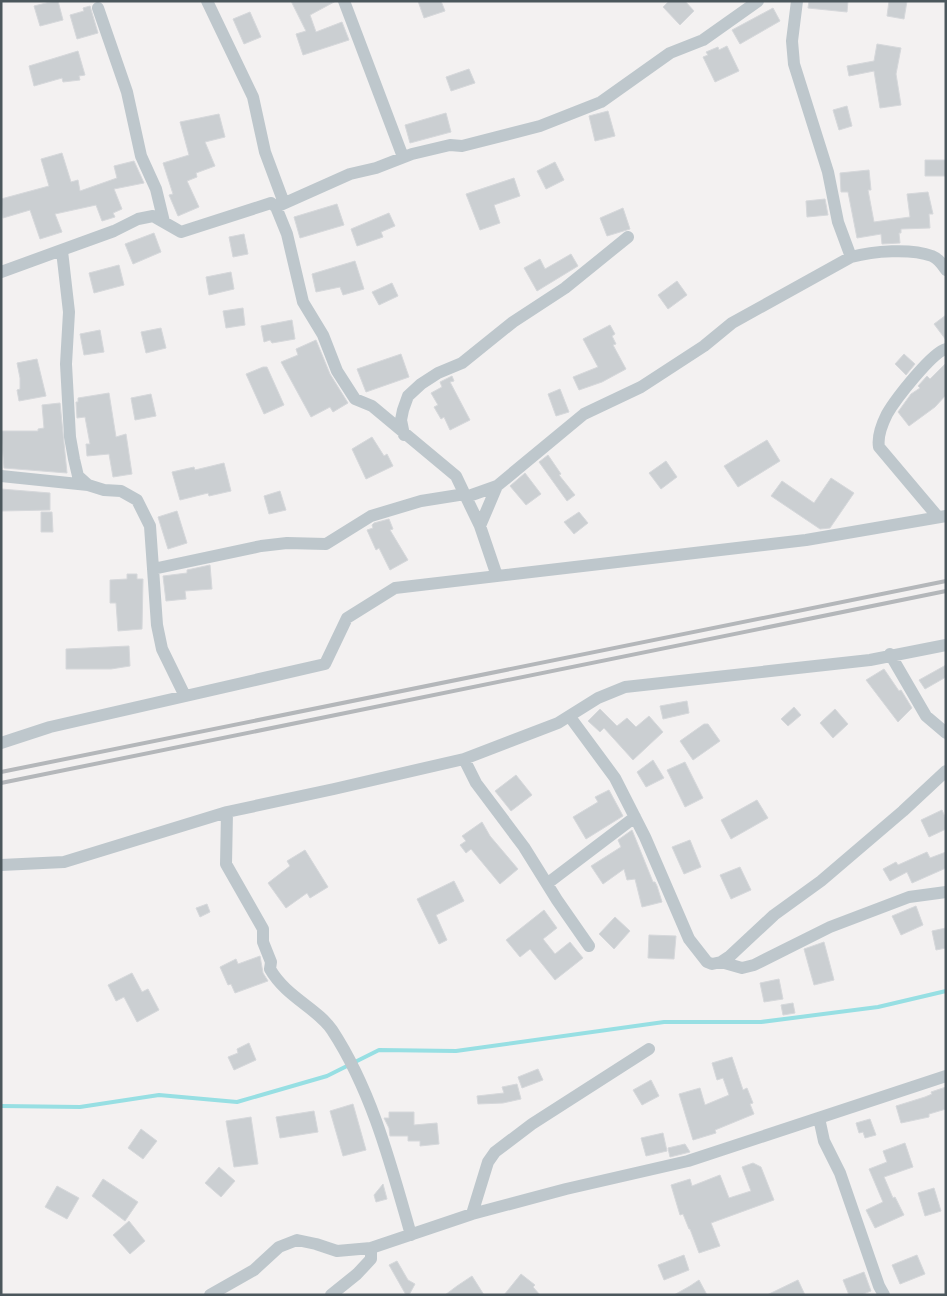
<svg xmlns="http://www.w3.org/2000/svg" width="947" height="1296" viewBox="0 0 947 1296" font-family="'Varela Round',sans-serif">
<rect width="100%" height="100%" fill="#f3f1f1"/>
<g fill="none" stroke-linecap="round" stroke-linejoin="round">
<path stroke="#97dfe3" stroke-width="4" d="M1,1106L80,1107L159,1095L237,1102L327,1076L379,1050L456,1051L664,1022H761L878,1007L946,991"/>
</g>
<path fill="#cbcfd2" stroke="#d6d8db" d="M54,1H58L63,20L40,26L34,6Z
M291,1H336L310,15L316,32L342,22L349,40L303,55L296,34L306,31Z
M418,1H441L445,11L424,18Z
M669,1H685L694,11L680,25L663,7Z
M809,1H848L847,12L808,8Z
M889,1H907L904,19L887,16Z
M90,6L98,33L77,39L70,15L84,11L83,8Z
M773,8L780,21L740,44L732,30Z
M250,12L261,37L244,44L233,19Z
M877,44L901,48L896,74L901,105L880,108L874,71L849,76L847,66L874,61Z
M727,46L739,71L715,82L703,57L708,55L706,52L718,47L719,50Z
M78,51L85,75L79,76L80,80L63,82L62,78L34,86L29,66Z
M469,69L475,83L451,91L446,77Z
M847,106L852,126L839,130L833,110Z
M608,111L615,136L595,141L589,116Z
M446,113L451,132L410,143L405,125Z
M219,114L225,137L205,142L215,166L196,173L197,177L187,181L199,207L178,216L169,195L173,194L163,163L189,155L180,122Z
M62,153L71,182L78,180L80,191L117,178L114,166L134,161L144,183L114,189L122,209L113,213L115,217L102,221L96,205L55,214L62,232L40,239L30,210L3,218L1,199L49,186L41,159Z
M925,160H946V176H925Z
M555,162L564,180L546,189L537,171Z
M869,170L871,190H868L874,222L910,217L907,194L928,192L933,214H929L930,228L901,229V233H899L900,243L882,244L881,234L857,238L848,192H841L840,173Z
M514,178L520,196L494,205L500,223L480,230L466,194Z
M825,199L828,215L807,217L806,201Z
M337,204L344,225L300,238L294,217Z
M623,208L630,229L607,236L600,218Z
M389,213L395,226L381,232L383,237L357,246L351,229Z
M154,233L161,252L133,264L125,244Z
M244,234L248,254L233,257L229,237Z
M571,254L578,266L537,291L524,268L540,259L545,269Z
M355,261L364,289L343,295L340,287L316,292L312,274Z
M119,265L124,285L94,293L89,273Z
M231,272L234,289L209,295L206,277Z
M677,281L687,295L668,309L658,295Z
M392,283L398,296L379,305L372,292Z
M243,308L245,325L226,328L223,311Z
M946,315V340L934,324Z
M292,320L295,339L272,343L270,340L264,342L261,326Z
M610,325L615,334L612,336L616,344L613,345L626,369L602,382L579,390L573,377L598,367L583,339Z
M161,328L166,348L146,353L141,332Z
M100,330L104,352L84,355L80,334Z
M316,340L330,374L348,403L333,412L330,407L311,417L281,362L298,355L296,349Z
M401,354L409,377L366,392L357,369Z
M904,354L915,364L906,375L895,364Z
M37,359L46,396L19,401L17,390L20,389V378L17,363Z
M946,363V395L935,407L909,426L898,412L911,394L920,388L918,386L927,376L930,379Z
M263,367H267L284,405L264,414L246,374Z
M452,376L454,381L450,382L470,420L450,430L444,417L441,419L434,407L438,405L431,393L442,387L440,382Z
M560,389L569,412L556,416L548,394Z
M109,393L116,437L126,434L132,474L113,477L109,454L87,456L86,444H90L85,417L77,418L76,402H78V398Z
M151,394L156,416L135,420L131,398Z
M60,403L67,473L4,468L1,431H38V429L44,428L42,405Z
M372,437L384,456L387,454L393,466L366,479L352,449Z
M767,440L780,461L738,487L724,466Z
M548,455L561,474L559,475L575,495L567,501L539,462Z
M666,461L677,477L661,489L649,473Z
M224,463L231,491L209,496L208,493L180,500L172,472L194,467L195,470Z
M525,473L541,494L526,505L510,486Z
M831,478L854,493L830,528L820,529L771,496L782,481L814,503Z
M1,489L50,493V510L1,511Z
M280,491L286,510L269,514L264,496Z
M177,511L187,543L168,549L158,517Z
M41,512H52L53,532H41Z
M579,512L588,523L574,534L564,522Z
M389,519L393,529L390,530L408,560L390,570L379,548L376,550L367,530L373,528L372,525L374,523Z
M210,565L212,589L185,591L186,599L166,601L163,576L187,573V570Z
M127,574H137V579H143L142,629L118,631L116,603H110V580L127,579Z
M129,646L130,666L111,669H66V649Z
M946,665V677L925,689L919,680Z
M884,669L899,691L901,690L912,708L898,722L866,680Z
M687,701L689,713L663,719L660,706Z
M794,707L801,715L788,726L781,719Z
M600,709L617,726L627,718L636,727L649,716L663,732L633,760L604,728L600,732L588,721Z
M835,709L848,724L833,738L820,723Z
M704,724H708L720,741L693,760L680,741Z
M653,760L664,778L646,787L637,772Z
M685,762L703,798L685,807L667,770Z
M516,775L532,795L511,811L495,791Z
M609,790L623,816L586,839L573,817L598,802L595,797Z
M757,800L768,818L731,839L721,820Z
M942,810L946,819V829L929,837L921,820Z
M482,822L490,836L518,869L500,884L471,849L466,853L460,845L466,841L462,836Z
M632,830L653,882H655L657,886L662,902L642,907L635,879L627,880L624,869L603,884L591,866L621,847L618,840Z
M690,840L701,867L684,874L672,847Z
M305,850L328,887L310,898L307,893L286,908L268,883L290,866L287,861Z
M927,852L930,858L946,852V868L912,883L907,872L890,881L883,869L896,862L898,865Z
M740,867L751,890L731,899L720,875Z
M454,881L464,901L436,915L447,940L439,944L417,899Z
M207,904L210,912L200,917L196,908Z
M916,906L923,925L901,935L892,916Z
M544,910L557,928L543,939L555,954L570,942L583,958L555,980L530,949L520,957L506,940Z
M615,917L630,931L614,949L599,934Z
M946,928V948L936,950L932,931Z
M649,935L676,936L674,959L648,958Z
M824,942L834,980L814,985L804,949Z
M260,956L263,973L268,981L235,993L231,984L228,985L220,967L236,959L238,964Z
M132,973L142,992L148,989L159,1010L137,1022L124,997L116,1001L108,985Z
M779,979L783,999L764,1002L760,983Z
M793,1003L795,1013L783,1015L781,1005Z
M249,1043L256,1060L234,1070L228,1057L238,1053L237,1049Z
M732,1057L743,1090L747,1088L753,1103L750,1104L754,1114L715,1130L716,1133L693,1140L679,1094L700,1088L705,1105L729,1095L723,1078L717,1080L712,1063Z
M538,1069L543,1080L522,1088L518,1077Z
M651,1080L659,1096L642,1105L633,1090Z
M517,1084L521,1099L503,1103L478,1104L477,1096L504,1093L502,1087Z
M946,1087V1109L929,1114V1117L901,1123L896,1106L925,1097L932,1094L931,1092Z
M353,1104L366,1150L343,1156L330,1111Z
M314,1111L318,1132L280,1138L276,1117Z
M389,1112H414V1125L437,1123L439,1144L420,1146V1141H408V1136H390L389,1128L384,1118H389Z
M251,1117L258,1164L234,1167L226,1121Z
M870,1119L876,1135L865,1138L863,1132L859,1133L856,1123Z
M141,1129L157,1141L143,1159L128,1148Z
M663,1133L667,1151L646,1156L641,1138Z
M905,1143L913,1167L884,1177L893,1198L895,1197L904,1215L875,1228L866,1210L883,1202L869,1169L887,1162L883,1151Z
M685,1144L690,1152L670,1157L668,1148Z
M753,1163L761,1167L774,1200L711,1223L720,1246L699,1253L690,1229H689L683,1214L680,1215L671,1185L690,1179L692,1186L720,1175L729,1198L751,1191L742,1167Z
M219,1167L235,1181L221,1197L205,1183Z
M103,1179L138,1202L125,1221L92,1196Z
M383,1184L387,1199L376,1202L374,1195Z
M57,1186L79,1198L67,1219L45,1207Z
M934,1188L941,1211L925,1216L918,1193Z
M129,1221L145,1241L130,1254L113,1235Z
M684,1255L689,1270L664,1280L658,1265Z
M917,1255L925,1274L900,1284L892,1265Z
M397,1261L408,1280L415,1284L409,1295H406L389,1265Z
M864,1272L871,1291L861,1295H849L843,1280Z
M521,1274L535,1285L533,1287L540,1295H504Z
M472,1276L484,1295H445L457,1286Z
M699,1280L707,1295H674L690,1286Z
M798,1280L805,1295H767Z"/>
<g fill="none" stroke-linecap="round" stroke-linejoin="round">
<path stroke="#bec7cc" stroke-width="12" d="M207,1L253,97L265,152L284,203
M344,1L403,157
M797,1L792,41L794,64L828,172L838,222L851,257
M98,8L127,92L141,156L156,189L164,222
M276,207L350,174L376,168L412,154L450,145L462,146L540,126L601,102L670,53L703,40L758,1
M62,251L69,312L66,364L70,437L74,459L78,476L88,485L104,490L121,491L137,500L150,526L157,625L162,649L185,696
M1,272L114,231L138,219L153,216L181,232L271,203L276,207L287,234L303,302L323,335L337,371L355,399L372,406L456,476L466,497
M404,435L401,420L403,410L408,396L421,384L438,373L462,363L513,322L565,288L628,237
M1,476L88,485
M938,517L879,447C877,436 882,424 887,414C895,400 932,352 946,349
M480,526L497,486
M153,569L261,546L287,543L326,544L371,516L421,501L465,494
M497,576L480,526L466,497L497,486L584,414L641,387L704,346L732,323L851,257C873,251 911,248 932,256C939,259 942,264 946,270
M890,654L926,716L946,733
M570,717L615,778L645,837L689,939L707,962L712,964L721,962L730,956L774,915L821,881L903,811L946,771
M1,743L50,727L325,664L347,618L395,588L806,540L946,516
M464,759L476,783L524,847L557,900L589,946
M227,812L226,864L263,929V942L271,962L270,969C286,997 317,1008 332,1030C372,1091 391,1165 411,1235
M1,865L64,862L227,812L334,789L464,759L558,723L598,698L625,687L870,660L946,645
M548,883L635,817
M721,962L742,968L754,965L830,927L909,897L946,892
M819,1118L824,1141L840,1173L879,1286L884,1295
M472,1214L488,1162L495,1152L532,1124L649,1049
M210,1295L254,1270L279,1247L297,1240L316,1244L337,1251L371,1248L472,1214L566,1189L688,1161L946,1076
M331,1295L357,1274L371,1259V1248"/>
<path stroke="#b4b7ba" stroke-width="4" d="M1,772L946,581
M1,783L946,591"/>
</g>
<rect width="947" height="1296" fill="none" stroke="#4b575c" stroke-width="5"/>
</svg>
